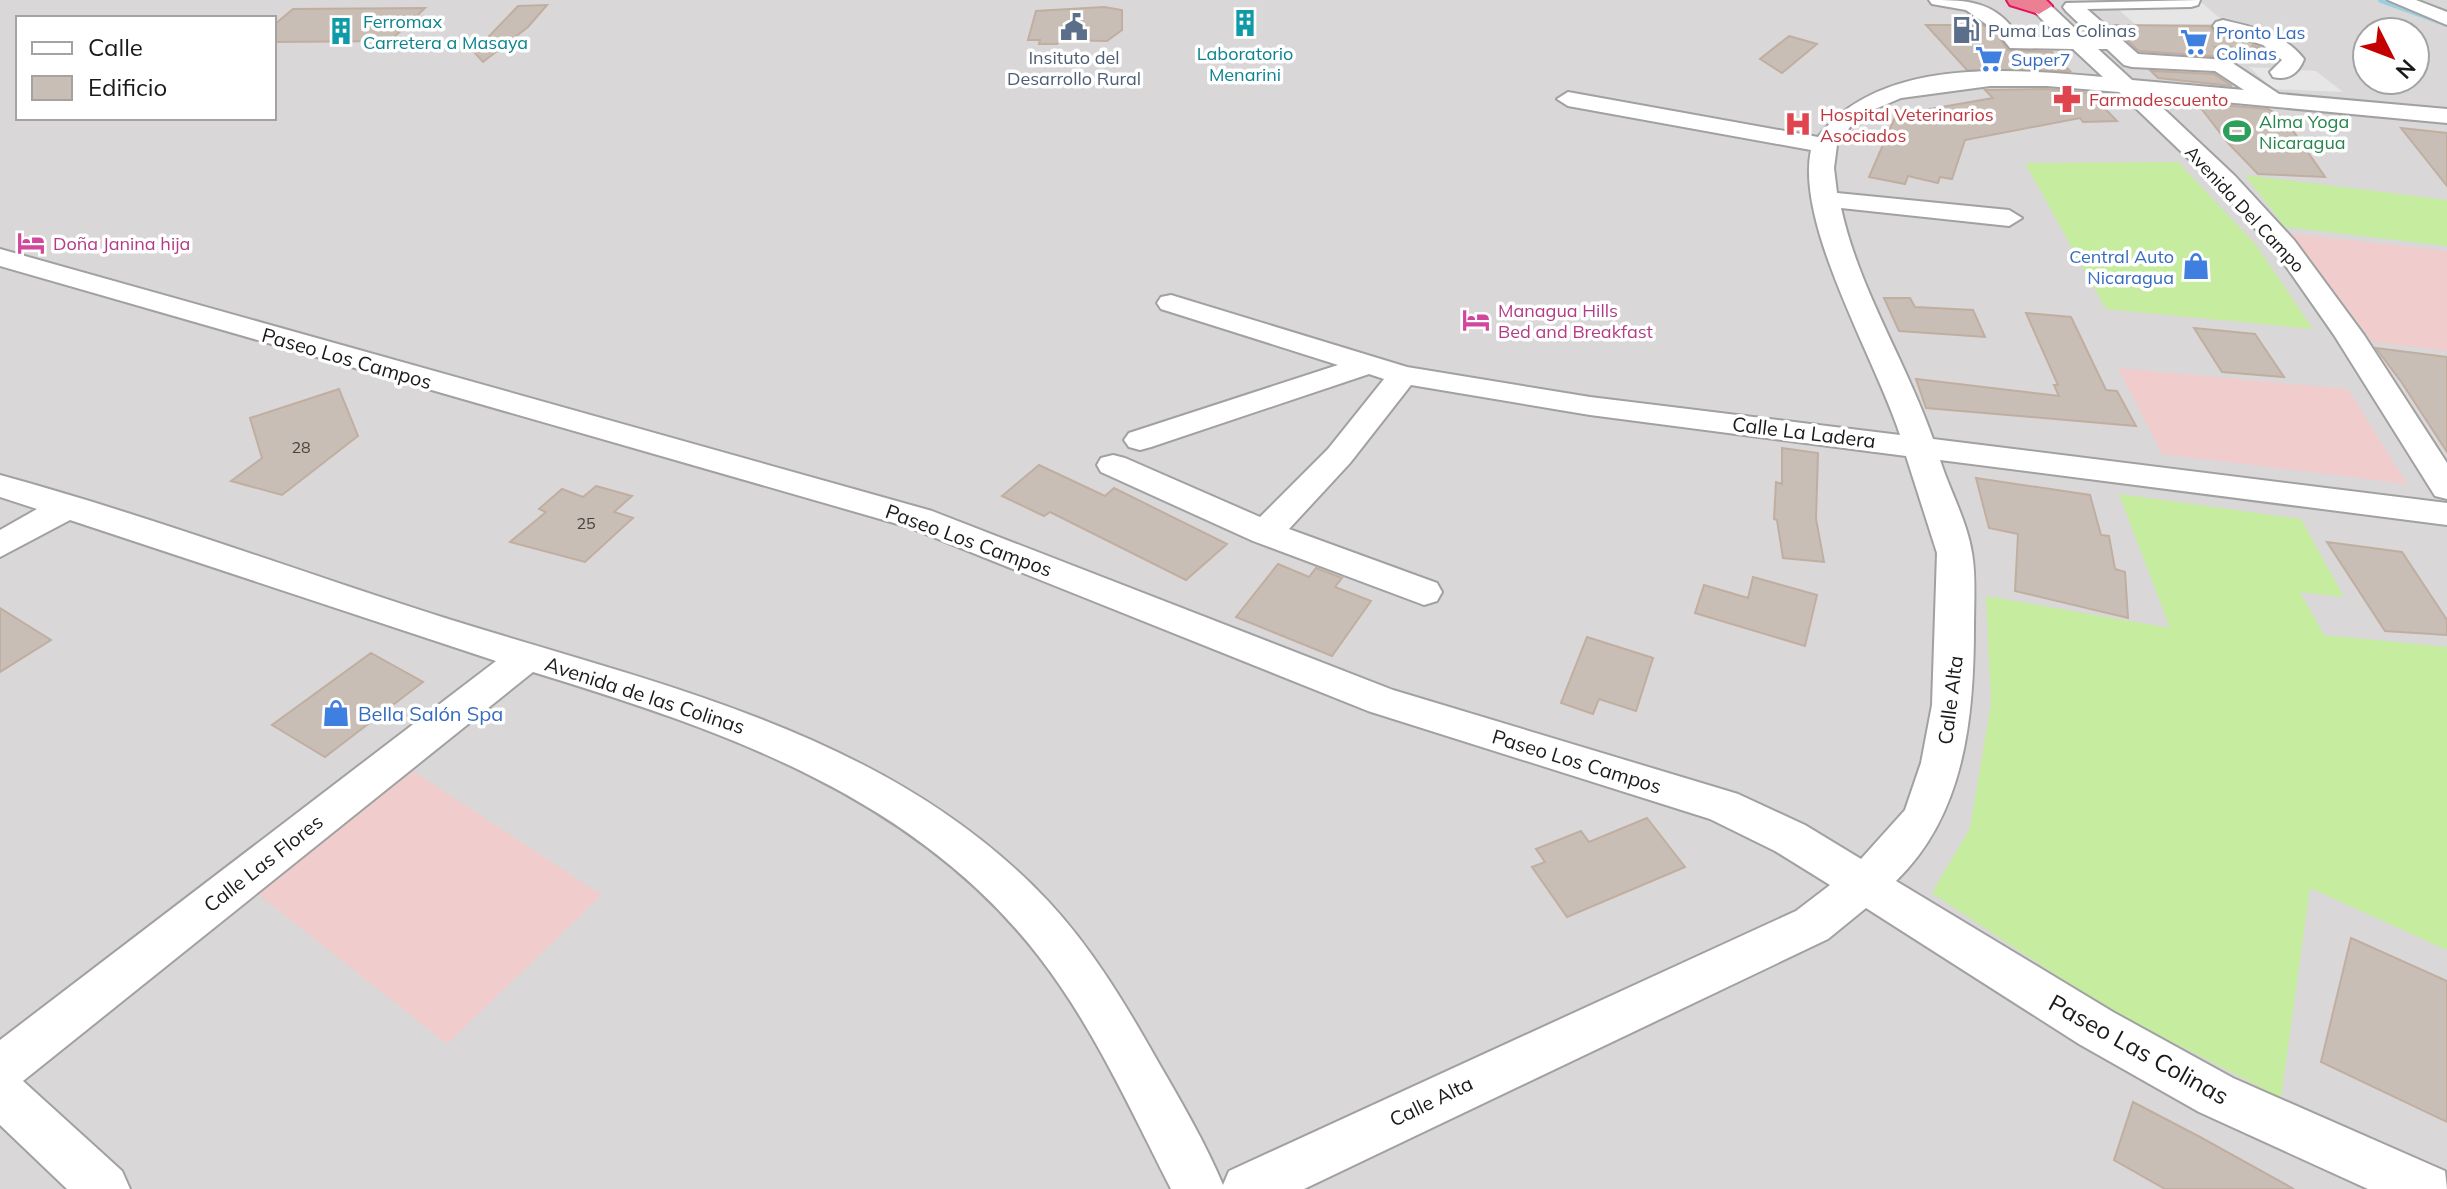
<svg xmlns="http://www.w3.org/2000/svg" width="2447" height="1189" viewBox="0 0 2447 1189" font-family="Mulish,sans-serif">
<rect width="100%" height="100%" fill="#ede8df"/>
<path fill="#d9d7d7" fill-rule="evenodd" d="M0,0H2447V1189H0ZM18,18H274V118H18ZM2367,32H2415V80H2367Z"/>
<path fill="#f0cdcc" d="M2288,233L2447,251V351L2373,342Z
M2118,368L2348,389L2407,484L2162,454Z
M413,771L602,895L447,1044L254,891Z"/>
<path fill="#c5ec9f" d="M2178,162L2256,245L2313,329L2106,309L2025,163Z
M2245,175L2447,200V246L2285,227Z
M2119,494L2301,519L2344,597L2300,592L2324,635L2447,647V950L2310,888L2281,1098L2103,1006L1932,893L1970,828L1991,704L1986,596L2170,628Z"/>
<path fill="#e6e6e6" d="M2111,3H2202L2227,24H2135Z
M2249,67L2316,71L2343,92L2273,89Z"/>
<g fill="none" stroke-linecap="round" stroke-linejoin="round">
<path stroke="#9bcfdf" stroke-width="6" d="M2381,0L2447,24"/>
</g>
<path fill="#c9beb5" stroke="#c0aea0" stroke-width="2" d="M547,5L528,27L483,62L474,52L518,6Z
M1104,7L1122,10V30L1107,41L1061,40L1057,44H1039L1040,40H1028L1036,11Z
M425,8L390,41L274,42V25L293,9Z
M1926,25H1982L1996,33L2008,50L2052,52L2070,71L1967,70Z
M2110,25L2210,26L2215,33L2261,48L2215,47L2226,57L2139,51Z
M1789,36L1817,44L1782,73L1760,59Z
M2151,71L2214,74L2232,86L2158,78Z
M2047,89L2090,93L2117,121L2083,122L2080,118L1965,140L1952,179L1940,177L1938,183L1908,176L1905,184L1869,177L1896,115L1993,98L1985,90Z
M2197,103L2268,109L2285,119L2325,177L2258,174L2228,143Z
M2401,128L2447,133V186Z
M1884,298H1910L1915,307L1973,310L1985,337L1899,331Z
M2026,313L2071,317L2106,390L2117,391L2136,426L1926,408L1916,379L2059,396L2054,385H2058Z
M2194,328L2255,334L2284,377L2222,372Z
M2376,348L2447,357V452L2402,383Z
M339,389L358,436L282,495L231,481L262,458L250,418Z
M1782,448L1818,453L1816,519L1824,562L1783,558L1777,520L1774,519L1776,482L1782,484Z
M1039,465L1105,496L1114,488L1227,544L1186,580L1050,512L1044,516L1002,496Z
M1976,478L2090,495L2101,535L2109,536L2115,569L2125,572L2128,618L2015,591L2018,534L1989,528Z
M596,486L632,496L614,512L633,518L585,562L510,542L546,512L539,509L562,489L583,497Z
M2327,542L2402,552L2447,620V635L2385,631Z
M1278,564L1309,577L1316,568L1342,578L1335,587L1371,601L1332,656L1236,617Z
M1753,577L1817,595L1805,646L1695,613L1704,585L1748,598Z
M0,608L51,640L0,672Z
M1587,637L1653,658L1636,711L1599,699L1593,714L1561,703Z
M371,653L423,682L325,757L272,725Z
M1647,818L1685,867L1567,917L1532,867L1545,862L1536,849L1581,831L1589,842Z
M2351,938L2447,981V1122L2321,1062Z
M2133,1102L2200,1137L2294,1189H2165L2114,1160Z"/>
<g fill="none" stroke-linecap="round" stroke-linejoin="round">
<path stroke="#cdc9c1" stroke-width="23" stroke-dasharray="23 11" stroke-linecap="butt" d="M2239,39L2250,47"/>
<g stroke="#a1a1a1" stroke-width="4">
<path id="minor" d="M1929,0C1961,0 1989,0 2010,25L2008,28L2017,30L2024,37H2059L2023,0H2045L2084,37H2093L2066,11L2063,7L2066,3L2200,0L2198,5L2191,7L2087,9L2138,54L2228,60L2279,94L2447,109V123L2149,95L2235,176L2294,240L2364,335L2447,463V499L2435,496L2334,335L2276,252L2217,186L2119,92L2047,86H1990L1901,98L1873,110L1850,127L1837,145L1834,168L1837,193L2009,210L2022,218L2009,226L1841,208C1859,290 1906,361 1933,439L2447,503V525L1940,460C1950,491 1967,521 1972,553C1976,576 1974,602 1974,626C1974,717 1965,814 1896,881L2113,1012L2233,1078L2445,1171L2447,1189H2368L2199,1112L2079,1044L1866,908L1828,939L1304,1189H1171C1131,1111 1094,1028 1040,958C915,795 722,730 533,672L23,1081L122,1171L130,1189H67L0,1125V1040L496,661L70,520L0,557V530L37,509L0,497V475C150,516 297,571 445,618C658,685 889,732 1048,901C1092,948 1126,1005 1157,1060C1180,1100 1205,1142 1223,1185L1229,1171L1796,911L1830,885L1775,851L1710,819L1368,711L908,527L0,266V249L932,511L1393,690L1738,794L1805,825L1861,859L1905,810L1921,763L1932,705L1937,553L1906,456L1590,415L1411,385L1350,463L1289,529L1437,583L1442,592L1437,601L1424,605L1253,541L1101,472L1097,465L1101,458L1113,455L1125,458L1260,517L1328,449L1384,379L1369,374L1151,447L1140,450L1129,447L1124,440L1129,433L1338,365L1161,309L1157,303L1161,297L1171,295L1407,367L1590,397L1900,435C1876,360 1795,225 1811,150L1568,106L1557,99L1568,92L1818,137C1881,56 2012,69 2103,77L2073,49L2010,48L1999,34L2002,31L1993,29L1966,10L1932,4ZM2098,49H2107L2124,65L2132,67L2215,71L2244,90L2132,80Z
M2388,0H2416L2447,12V25Z
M2223,20C2253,27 2284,33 2304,59C2299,73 2288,81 2273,77L2270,72L2282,60L2263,45L2216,30L2213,26L2216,22Z"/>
</g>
<g stroke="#e0175c" stroke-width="4">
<path id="highway" d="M2007,0H2046L2052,6L2039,14L2010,5Z"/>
</g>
<use href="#minor" fill="#fff" fill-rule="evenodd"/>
<use href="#highway" fill="#ec7f93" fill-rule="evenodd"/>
</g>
<defs>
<g id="building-bare" transform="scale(2.16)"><path d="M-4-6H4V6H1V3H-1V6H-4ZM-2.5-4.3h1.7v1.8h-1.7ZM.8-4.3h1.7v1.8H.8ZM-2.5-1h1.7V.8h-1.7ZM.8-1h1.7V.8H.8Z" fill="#0f9aa8" stroke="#fff" stroke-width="2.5" paint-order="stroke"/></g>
<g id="civic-bare" transform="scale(2.16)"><path d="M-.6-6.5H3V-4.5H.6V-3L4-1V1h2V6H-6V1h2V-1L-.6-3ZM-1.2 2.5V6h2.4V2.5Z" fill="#5c6f8a" stroke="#fff" stroke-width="2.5" paint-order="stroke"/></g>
<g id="fuel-bare" transform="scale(2.16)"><path d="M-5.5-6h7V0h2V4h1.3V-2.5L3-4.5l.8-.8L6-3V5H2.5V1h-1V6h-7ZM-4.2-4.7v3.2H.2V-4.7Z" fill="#5c6f8a" stroke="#fff" stroke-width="2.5" paint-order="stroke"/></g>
<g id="supermarket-bare" transform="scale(2.16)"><path d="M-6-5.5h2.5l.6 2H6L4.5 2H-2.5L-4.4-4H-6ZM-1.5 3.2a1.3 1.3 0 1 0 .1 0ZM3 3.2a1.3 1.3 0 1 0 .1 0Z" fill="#3f7fe0" stroke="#fff" stroke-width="2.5" paint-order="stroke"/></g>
<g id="pharmacy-bare" transform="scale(2.16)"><path d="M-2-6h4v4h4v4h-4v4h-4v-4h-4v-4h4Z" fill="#e0444e" stroke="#fff" stroke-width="2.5" paint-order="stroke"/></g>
<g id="hospital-bare" transform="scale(2.16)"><path d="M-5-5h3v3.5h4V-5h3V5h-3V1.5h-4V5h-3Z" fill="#e0444e" stroke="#fff" stroke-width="2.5" paint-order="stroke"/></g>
<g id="stadium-bare" transform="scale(2.16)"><path d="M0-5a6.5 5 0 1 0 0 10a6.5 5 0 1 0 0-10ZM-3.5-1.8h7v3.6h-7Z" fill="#2e9e5b" stroke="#fff" stroke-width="2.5" paint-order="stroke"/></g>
<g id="hotel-bare" transform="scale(2.16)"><path d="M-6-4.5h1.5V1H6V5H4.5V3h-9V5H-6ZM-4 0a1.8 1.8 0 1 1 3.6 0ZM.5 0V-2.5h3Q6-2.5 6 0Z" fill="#d1479c" stroke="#fff" stroke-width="2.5" paint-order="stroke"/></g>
<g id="shop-bare" transform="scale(2.16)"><path d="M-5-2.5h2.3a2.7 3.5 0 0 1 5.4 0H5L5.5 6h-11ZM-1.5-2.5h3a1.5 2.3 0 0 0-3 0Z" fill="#3f7fe0" stroke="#fff" stroke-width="2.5" paint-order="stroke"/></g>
</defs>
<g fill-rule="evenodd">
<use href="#building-bare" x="1245" y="23"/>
<use href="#civic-bare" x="1074" y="27"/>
<use href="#fuel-bare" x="1966" y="30"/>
<use href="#building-bare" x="341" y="31"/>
<use href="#supermarket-bare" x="2194" y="42"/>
<use href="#supermarket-bare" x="1989" y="59"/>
<use href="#pharmacy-bare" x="2067" y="99"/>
<use href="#hospital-bare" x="1798" y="124"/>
<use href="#stadium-bare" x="2237" y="131"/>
<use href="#hotel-bare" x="31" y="243"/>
<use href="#shop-bare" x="2196" y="266"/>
<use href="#hotel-bare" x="1476" y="320"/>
<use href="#shop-bare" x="336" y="713"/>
</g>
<g text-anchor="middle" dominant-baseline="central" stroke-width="7" stroke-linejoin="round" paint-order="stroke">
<g font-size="16" fill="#464341">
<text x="301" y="447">28</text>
<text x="586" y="523">25</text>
</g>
<g font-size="18" fill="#0d838f" stroke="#fff" text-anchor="start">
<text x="363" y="21">Ferromax<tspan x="363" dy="21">Carretera a Masaya</tspan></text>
<text x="1245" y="53" text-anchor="middle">Laboratorio<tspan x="1245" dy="21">Menarini</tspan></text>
</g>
<g font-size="18" fill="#4e5e75" stroke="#fff" text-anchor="start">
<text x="1988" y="30">Puma Las Colinas</text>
<text x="1074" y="57" text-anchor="middle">Insituto del<tspan x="1074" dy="21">Desarrollo Rural</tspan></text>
</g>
<g font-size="18" fill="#366cbe" stroke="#fff" text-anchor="start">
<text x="2216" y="32">Pronto Las<tspan x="2216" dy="21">Colinas</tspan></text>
<text x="2011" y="59">Super7</text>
<text x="2174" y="256" text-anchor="end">Central Auto<tspan x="2174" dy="21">Nicaragua</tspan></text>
</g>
<g font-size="18" fill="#be3a42" stroke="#fff" text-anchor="start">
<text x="2089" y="99">Farmadescuento</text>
<text x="1820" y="114">Hospital Veterinarios<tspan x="1820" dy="21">Asociados</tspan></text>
</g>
<g font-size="18" fill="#27864d" stroke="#fff" text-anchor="start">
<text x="2259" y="121">Alma Yoga<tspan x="2259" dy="21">Nicaragua</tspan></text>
</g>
<g font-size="18" fill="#1a1a1a" stroke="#fff">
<text transform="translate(2245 209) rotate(47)">Avenida Del Campo</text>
</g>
<g font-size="18" fill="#b23c85" stroke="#fff" text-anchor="start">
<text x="53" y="243">Doña Janina hija</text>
<text x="1498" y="310">Managua Hills<tspan x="1498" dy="21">Bed and Breakfast</tspan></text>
</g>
<g font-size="20" fill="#1a1a1a" stroke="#fff">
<text transform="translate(347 358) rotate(16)">Paseo Los Campos</text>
<text transform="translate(1804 432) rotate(7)">Calle La Ladera</text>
<text transform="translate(969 540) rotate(20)">Paseo Los Campos</text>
<text transform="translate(645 695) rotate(18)">Avenida de las Colinas</text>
<text transform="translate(1950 700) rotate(-83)">Calle Alta</text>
<text transform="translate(1577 761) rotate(17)">Paseo Los Campos</text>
<text transform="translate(263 863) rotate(-38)">Calle Las Flores</text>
<text transform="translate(1431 1101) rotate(-26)">Calle Alta</text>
</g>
<g font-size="20" fill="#366cbe" stroke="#fff" text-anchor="start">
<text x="358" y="713">Bella Salón Spa</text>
</g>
<g font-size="24" fill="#1a1a1a" stroke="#fff">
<text transform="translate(2139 1049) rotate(29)">Paseo Las Colinas</text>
</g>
</g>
<rect x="16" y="16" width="260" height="104" fill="#ffffff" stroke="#a3a3a3" stroke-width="2"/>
<rect x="32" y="42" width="40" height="12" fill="#ffffff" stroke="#a3a3a3" stroke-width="2"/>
<text x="88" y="56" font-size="24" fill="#1a1a1a">Calle</text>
<rect x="32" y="76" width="40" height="24" fill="#c9beb5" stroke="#a3a3a3" stroke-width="2"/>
<text x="88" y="96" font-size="24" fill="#1a1a1a">Edificio</text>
<g transform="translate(2391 56) rotate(132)"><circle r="38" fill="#ffffff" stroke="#a3a3a3" stroke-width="2"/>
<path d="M0-6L14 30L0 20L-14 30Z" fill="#c50000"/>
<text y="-12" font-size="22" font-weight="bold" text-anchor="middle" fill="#1a1a1a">N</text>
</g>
</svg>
